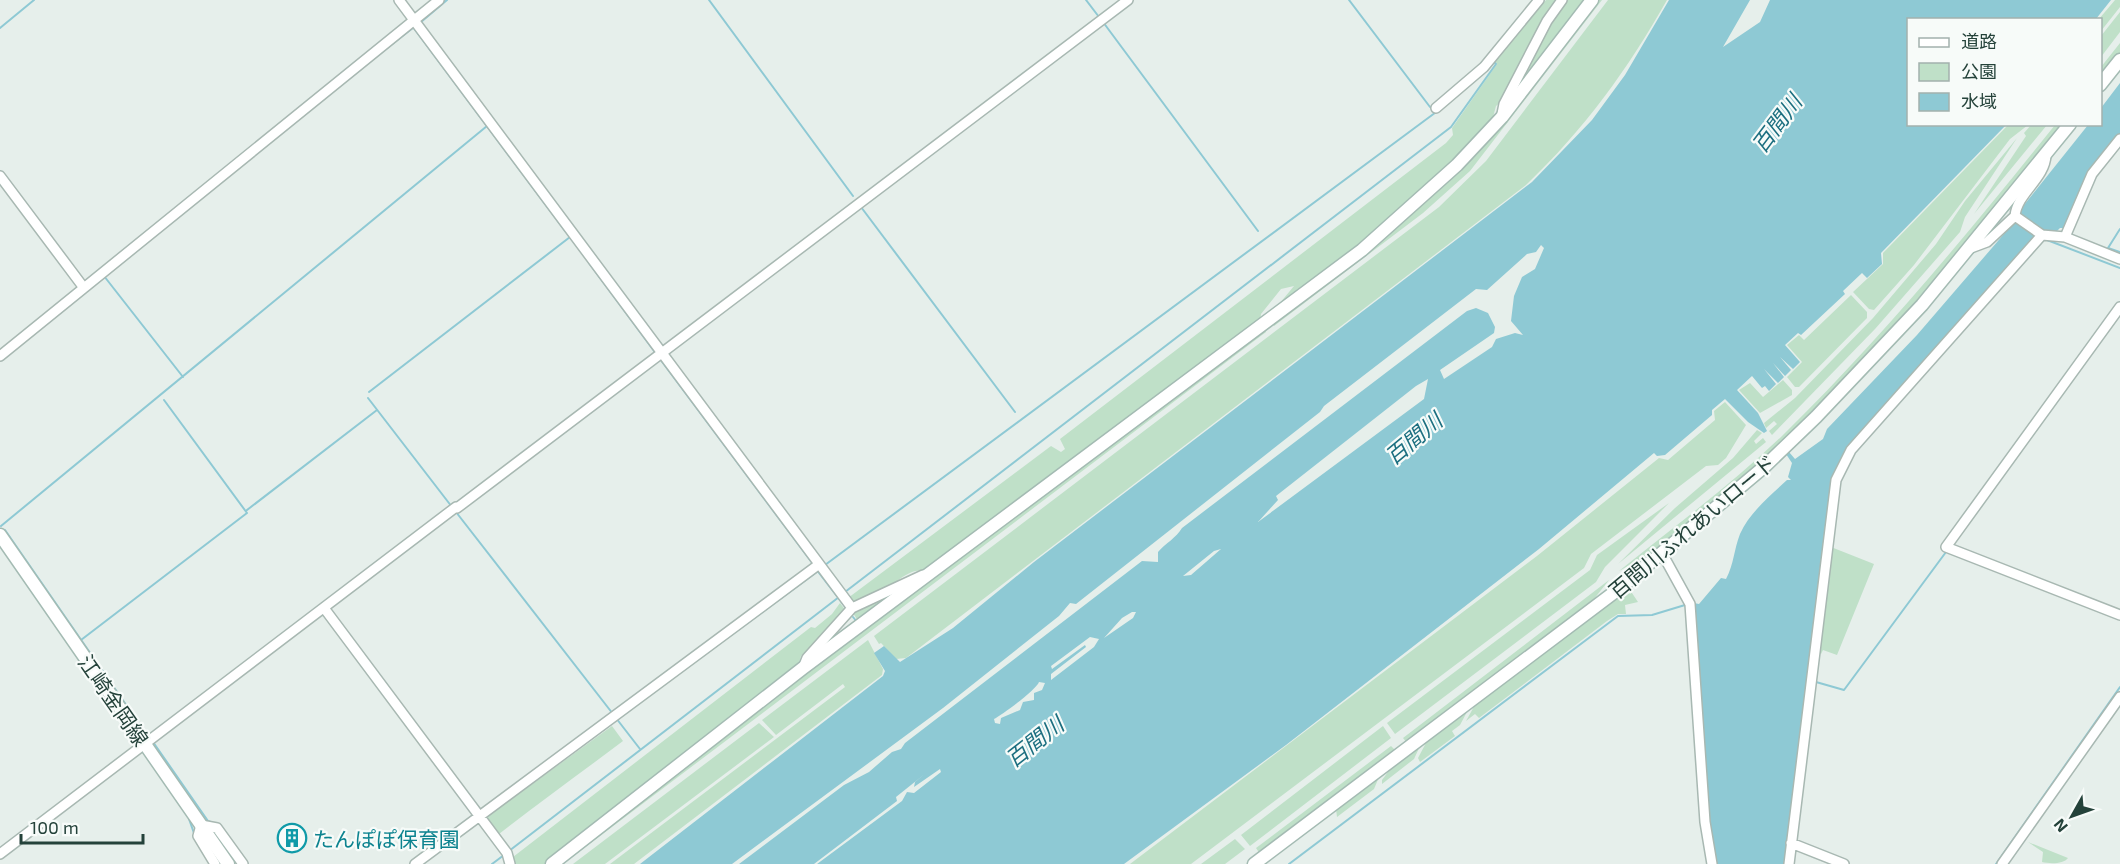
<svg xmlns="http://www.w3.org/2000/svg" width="2120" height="864" viewBox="0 0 2120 864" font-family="'Exo 2','Noto Sans JP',sans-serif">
<rect width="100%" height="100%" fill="#e6efeb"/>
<path fill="#bfe0c8" d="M1546,0H1559L1501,102L1496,106L1492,121L1459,157L1358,248L1270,315L1294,286L1281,289L1261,314L1260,321L927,571C923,571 916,570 912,572C894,579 873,606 851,603L848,598L1051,446L1061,452L1065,449L1060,439L1446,143L1453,135L1452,128L1497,64L1495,61Z
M1566,0H1586L1511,100L1550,21Z
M1597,0H1602L1470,171L1423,213L1274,326L1273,324L1447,182Z
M1608,0H1667C1628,69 1584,130 1526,185L906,658L896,659L881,643L879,644L874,636L1439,207L1486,161Z
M2115,0H2120V7L2101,31L2099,19Z
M2120,12V32L2101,57V36Z
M2120,43V53L2101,79V67Z
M2008,125H2028L2010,139L1914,265L1874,310L1869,309L1853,292L1883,264V253Z
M2031,125H2047L1974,214L2026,136L2024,133Z
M2055,125H2065L1946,270L1838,388L1785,441L1666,545L1619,571C1674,527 1732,484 1783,435C1881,339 1969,232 2055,125Z
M2017,138L1965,217L1960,232L1875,329L1772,435L1769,431L1777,424L1774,421L1766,428L1764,423L1795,398L1873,318L1936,244L1965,201Z
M1851,295L1867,312V318L1799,387H1795L1787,377L1802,362L1787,345L1799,335L1804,340Z
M1265,329L1266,332L563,864H558L805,673Z
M1783,380L1792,390V395L1760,413L1739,390L1750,383L1763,397Z
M1725,402L1746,425L1726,458L1718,465L1706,466L1591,554L1584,568L1191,864H1130L1537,556L1659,458L1668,460L1715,420L1714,411Z
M1757,430L1762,433L1754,441L1756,444L1763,438L1766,442L1618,564L1675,508L1733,458Z
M1669,503L1605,567L1596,582L1395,734L1387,723L1590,570L1597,555Z
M1831,547L1874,564L1837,655L1823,650L1821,654L1818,652Z
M1609,580L1590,604L1407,743L1403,738Z
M907,584L858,621L853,613Z
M1628,587L1638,602L1625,605L1626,614H1618L1607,621L1479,718L1475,714L1466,721L1476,703Z
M840,603L846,611L801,656L797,669L546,864H512L513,857L811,627L815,628L832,614Z
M868,640L883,669L882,675L634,864H610L845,687L843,684L776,735L762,720Z
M1468,710L1460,725L1452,731L1455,736L1420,762L1418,758L1427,741Z
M759,723L774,737L605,864H573Z
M612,726L623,741C582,772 540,802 499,834L501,836L497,839L484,819Z
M1383,726L1391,738L1250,846L1241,835Z
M1391,746L1395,750L1260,854L1256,848Z
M1420,746L1414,759L1382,784V780L1391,768Z
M1379,777L1374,789L1337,817L1336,809Z
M1235,839L1245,849L1225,864H1201Z
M2028,842L2068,858C2064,864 2050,864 2042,862L2043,852Z"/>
<path fill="#8ec9d4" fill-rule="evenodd" d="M1669,0H1750L1723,47L1760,22L1770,0H2111L2096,19L1908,20V124L2006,125L1881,253L1882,264L1867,278L1862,273L1843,291L1845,294L1801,335L1798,333L1785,345L1800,362L1793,369L1780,357L1791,370L1785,376L1773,363L1784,377L1778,383L1764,369L1776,384L1769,391L1765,386L1762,388L1752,376L1737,390L1758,413L1767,431L1764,433L1748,422L1725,399L1712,410V415L1665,455L1657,456L1654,453L1539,549L1286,745L1124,864H817L902,801L907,792L914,793L941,772L940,769L914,787L915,782L926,773L896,797L897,801L814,864H739L844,785L869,772L892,752L901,749L905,743L1142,561L1158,562V552C1166,543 1176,538 1182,528L1467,311L1476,308L1488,313L1495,327L1494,333L1440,370L1444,379L1492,347L1496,339L1515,333L1523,335L1511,321L1514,296L1522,277L1535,269L1544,248L1541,245L1536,252L1527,254L1487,290L1476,289L1324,406L1320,412L1076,604L1070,603L1059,616L943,708L732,864H640L883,676L885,671L874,653L884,646L900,662L953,628L1034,562L1532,182L1592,120L1625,75ZM1428,379L1424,399L1258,522L1278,500L1276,496L1416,386ZM1221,549L1191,575L1183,576L1214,551ZM1132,612H1136L1133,618L1104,638L1122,618ZM1090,637L1099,639L1094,647L1051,680V674L1086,647L1085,645L1052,669L1051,666ZM1039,682L1045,683L1042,690L1034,693V700L1023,702L1020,710L1001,718L1000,724L995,723L994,719C1001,716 1037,689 1039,682Z
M2120,83V135L2091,172L2066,228H2060L2056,232L2041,230L1932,356L1845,450C1832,474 1829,499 1825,526L1784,864H1716L1708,803L1694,603L1699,604L1721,578L1726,579C1734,564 1734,549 1740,534C1749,513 1771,495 1787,480H1791L1788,477L1792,463L1786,454L1789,452L1795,459L1823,439L1827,429L1917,335L2016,220L2024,205L2088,125L2100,124L2101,108Z"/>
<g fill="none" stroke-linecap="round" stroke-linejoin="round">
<path stroke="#8ec9d4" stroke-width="2" d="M709,0L853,196
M1086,0L1099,17
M1349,0L1430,107
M421,22L447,0
M1103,22L1258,231
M413,27L566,232
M0,28L34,0
M373,59L414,27
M861,207L1015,412
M2120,229L2108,248L2120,252
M2047,240L2120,268
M589,263L657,355
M104,276L183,377
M660,359L813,564
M369,392L570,237
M368,398L452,507
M247,510L377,410
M456,512L613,714
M1,526L487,126
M5,530L147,735
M825,565L1451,101
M816,569L846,608
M845,592L1451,127L1496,64L1493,61
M46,612L77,656
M853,617L857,622
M81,640L247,513L164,400
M708,652L818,571
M1816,682L1844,690L1946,552
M616,718L640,749
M153,742L208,821L213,823
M189,819L195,836
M509,851L839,597
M492,864L504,855
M1289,864L1618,616L1652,615L1685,605
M1996,864L2120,687"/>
<g stroke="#a8b8b2" stroke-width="12">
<path id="street" d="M399,0L852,608
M1436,108L1484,67L1539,0
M1502,114L1504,104L1547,21L1562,0
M0,176L84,288
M2015,216C2017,193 2045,179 2046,155
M2065,237L2092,174L2120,139
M1971,248L1987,242L2015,216L2042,235L2065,237L2120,259
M2120,307L1946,547L2120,615
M0,356L439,0
M457,508L1128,0
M1663,555L1690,604L1705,822L1712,864
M324,608L507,853L510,864
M803,668L807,658L852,608L923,575
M1791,843L1844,864
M0,854L456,507
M215,864L198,836L201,825L217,828L243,864
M415,864L818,565
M1789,864L1836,480L1851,450L2042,235
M2002,864L2120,697"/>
</g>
<g stroke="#a4bbb3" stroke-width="15">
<path id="secondary" d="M2100,85L2120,60
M0,535L228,864
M552,864L803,668L1362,250L1457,165L1502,117L1592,0
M1254,864L1620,588L1764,467L1816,417L1922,305L2070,124"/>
</g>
<use href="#street" stroke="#fff" stroke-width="9"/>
<use href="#secondary" stroke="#fff" stroke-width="12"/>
</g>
<defs>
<g id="building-ring" transform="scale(1.5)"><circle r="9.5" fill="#f7fbf9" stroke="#0f9aa8" stroke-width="1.5"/><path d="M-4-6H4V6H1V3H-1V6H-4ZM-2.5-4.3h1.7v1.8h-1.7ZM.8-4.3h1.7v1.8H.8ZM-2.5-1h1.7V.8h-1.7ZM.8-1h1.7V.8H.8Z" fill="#0f9aa8"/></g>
</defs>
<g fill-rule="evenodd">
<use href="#building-ring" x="292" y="838"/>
</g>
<g text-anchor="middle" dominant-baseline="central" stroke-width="4.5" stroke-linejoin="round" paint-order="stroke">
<g font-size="21" fill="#24423a" stroke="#f7fbf9">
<text transform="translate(1692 526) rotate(-40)">百間川ふれあいロード</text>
<text transform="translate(114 700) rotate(55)">江崎金岡線</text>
</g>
<g font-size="21" fill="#0d838f" stroke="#f7fbf9" text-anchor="start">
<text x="313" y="838">たんぽぽ保育園</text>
</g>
<g font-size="22" font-style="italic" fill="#1c6f80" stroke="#f7fbf9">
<text transform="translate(1776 123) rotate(-53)">百間川</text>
<text transform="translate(1413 438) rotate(-40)">百間川</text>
<text transform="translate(1034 741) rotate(-38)">百間川</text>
</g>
</g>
<rect x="1907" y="18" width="195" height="108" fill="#f7fbf9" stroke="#a3b1ad" stroke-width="1.5"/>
<rect x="1919" y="38" width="30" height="9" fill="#ffffff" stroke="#a3b1ad" stroke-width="1.5"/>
<text x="1961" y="48" font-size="18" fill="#24423a">道路</text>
<rect x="1919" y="63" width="30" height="18" fill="#bfe0c8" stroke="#a3b1ad" stroke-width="1.5"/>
<text x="1961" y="78" font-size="18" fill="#24423a">公園</text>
<rect x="1919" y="93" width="30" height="18" fill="#8ec9d4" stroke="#a3b1ad" stroke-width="1.5"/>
<text x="1961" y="108" font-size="18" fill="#24423a">水域</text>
<g transform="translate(2072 816) rotate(230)" stroke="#f7fbf9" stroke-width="4.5" paint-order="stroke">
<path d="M0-4.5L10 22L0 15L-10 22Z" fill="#24423a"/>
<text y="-9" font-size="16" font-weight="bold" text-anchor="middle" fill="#24423a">N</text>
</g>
<path d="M21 834v9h122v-9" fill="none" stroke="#24423a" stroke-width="3"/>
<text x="30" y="834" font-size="18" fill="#24423a" stroke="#f7fbf9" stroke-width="4.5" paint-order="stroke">100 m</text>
</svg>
